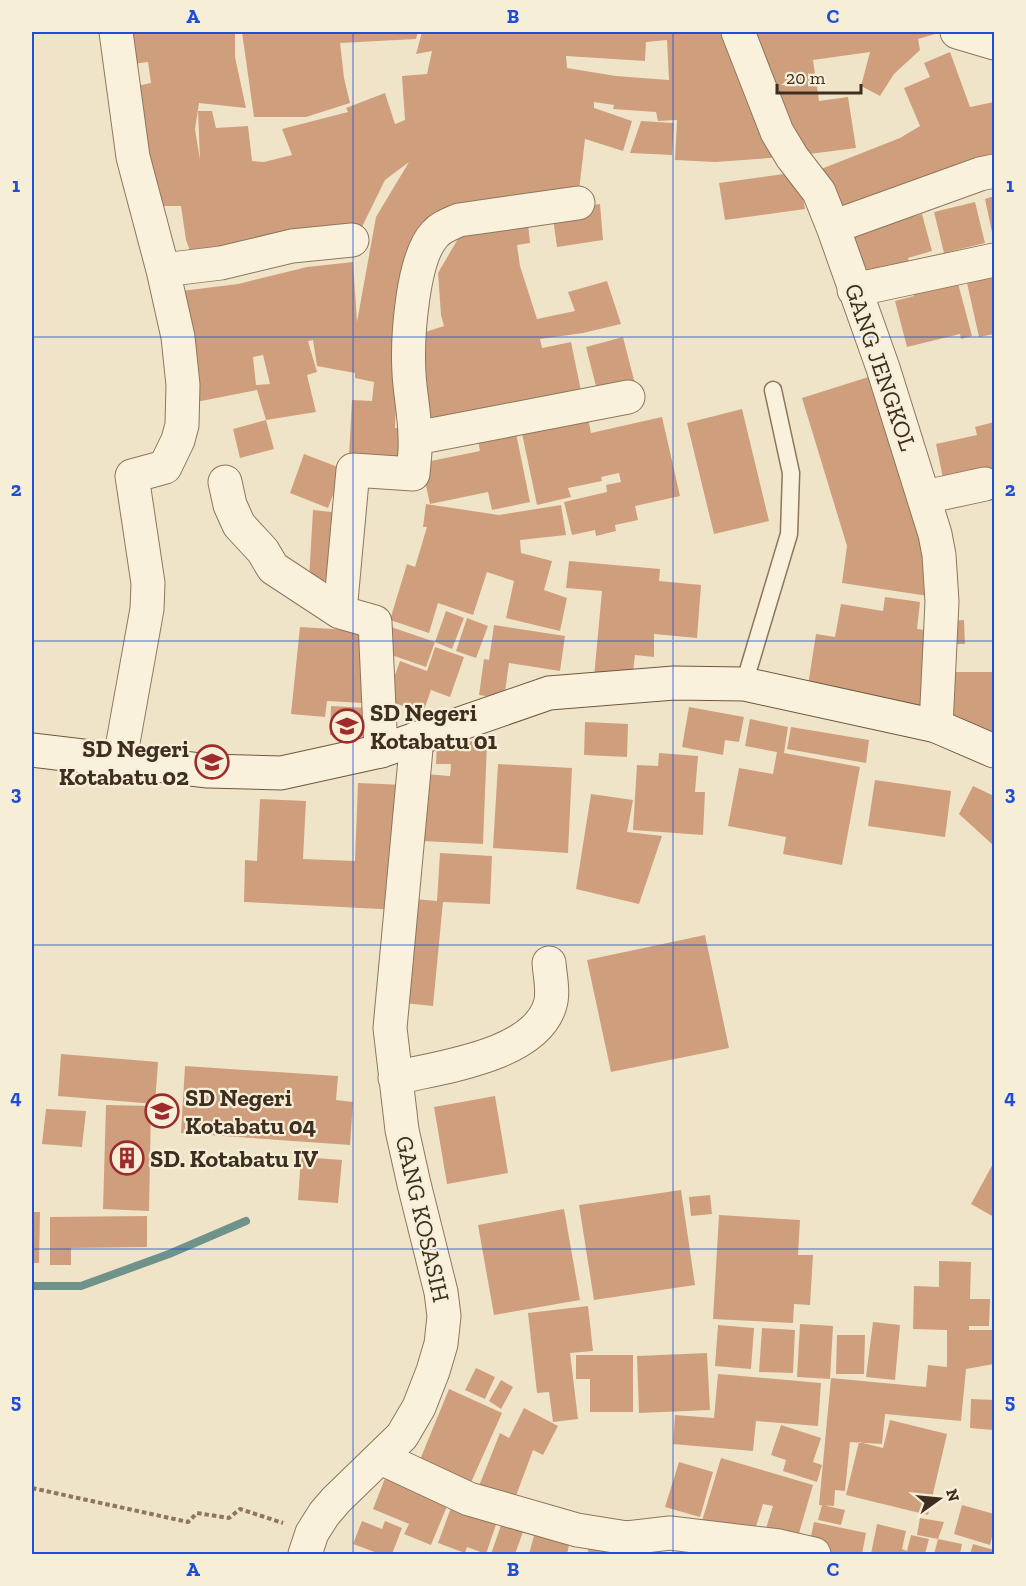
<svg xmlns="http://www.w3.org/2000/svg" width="1026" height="1586" viewBox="0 0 1026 1586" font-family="'Zilla Slab',serif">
<rect width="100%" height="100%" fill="#f0e4c8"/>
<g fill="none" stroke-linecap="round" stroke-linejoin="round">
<path stroke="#6f938a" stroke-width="8" d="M32,1286H81L169,1254L246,1221"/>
</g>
<path fill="#cf9f7d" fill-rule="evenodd" d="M121,32H235V57L246,108L199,103L195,129L200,160L198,111H212L216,128L248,126L252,161L264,162L292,155L282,129L348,112L346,108L385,93L395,124L405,120L402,76L427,74L432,51L416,54L422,32H734L784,157L715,162L675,160L677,120L658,121L656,112L613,109L614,105L594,102V108L632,121L623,151L585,139L578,199L433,221L396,403L395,428L412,429L410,462L349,456L352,400L372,401L374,382L355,378V373L317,366L313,340L308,341L317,372L307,375L316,412L266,420L274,449L240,458L233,429L266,420L257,390L196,402L173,292L238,284L307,267L353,262L357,322L376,217L409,162L385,180L358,235L194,262L186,240L181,206H151L132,87L151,83L148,62L125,65ZM667,40L669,80L616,76L567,68L566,56L645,61L646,42ZM263,355L270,384L256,385L253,357Z
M242,32H418L416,39L340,43L344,78L350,103L306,117H254Z
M740,32H942L918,39L920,50L894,74L880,96L861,86L870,52L813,60L819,101L848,97L856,148L794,156Z
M950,52L970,107L994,102V168L834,212L816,171L900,138L920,126L904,88L930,77L924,63Z
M641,121L674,123L672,155L630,153Z
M799,172L805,209L725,220L719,183Z
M994,196V237H993L985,199Z
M975,202L985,243L944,253L934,212Z
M600,204L603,240L557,247L552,211Z
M922,214L932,251L908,258L910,265L855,281L842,237Z
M528,223L530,243L517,245L520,266L537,319L575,311L568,292L607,281L621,324L583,333L540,339L542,348L571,342L581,391L421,428L419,353L426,352L419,334L444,326L441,315L438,273L459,237Z
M994,268V334L979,337L965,274Z
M955,272L972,336L961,339L960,334L907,347L895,301L914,296L911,284Z
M623,337L636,388L599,398L586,347Z
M878,374L935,597L842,583L847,546L802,398Z
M586,409L591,433L662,417L680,496L635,506L638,520L615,525L616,531L596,536L595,530L572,535L564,502L607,492L606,485L621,482L619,473L601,477L602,481L568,488L571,497L537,505L520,424Z
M742,409L769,521L714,534L687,423Z
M994,422V471L944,483L936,444L977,435L975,427Z
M515,428L530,502L492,510L488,492L430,504L421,463L480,451L477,435Z
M304,454L343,469L328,508L290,493Z
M426,504L499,515L561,505L566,535L520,540L521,553L552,561L544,590L567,598L560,631L506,618L514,581L487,572L473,615L438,603L429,633L390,620L407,564L415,567L427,527H423Z
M313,510L341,513L338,581L309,580Z
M569,561L660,569L659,581L701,585L697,638L654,634V657L635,655L632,681L594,677L602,591L566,588Z
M885,597L920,602L917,629L940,632L928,710L807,692L816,634L835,637L841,604L883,611Z
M446,611L464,618L452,649L435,642Z
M467,618L488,626L476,658L456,651Z
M964,620L965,644H944V621Z
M494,625L565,636L560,671L509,663L504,699L479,695L484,659L489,660Z
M300,627L366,631L362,703L327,701L325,717L291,714Z
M391,627L435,642L426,667L383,652Z
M435,647L464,657L450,697L431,690L423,713L386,700L400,661L427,671Z
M952,672H994V746L940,720Z
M331,706L368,708L367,737L330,735Z
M689,707L744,717L739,742L725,740L723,755L682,747Z
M750,719L788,727L784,753L860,767L842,865L783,854L786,837L728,826L739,768L773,774L777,752L745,746Z
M585,722L628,724L627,757L584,755Z
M791,727L869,740L866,763L787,749Z
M437,740L487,742L483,844L422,841L425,774L450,776L451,764H436Z
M659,753L698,756L695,792H705L703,835L633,830L637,765L658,766Z
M498,764L572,768L568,853L493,848Z
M875,780L951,791L945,837L868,826Z
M358,783L406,785L400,910L244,902L245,860L257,861L260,799L306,801L303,859L355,861Z
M973,786L994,796V846L959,814Z
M591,794L633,800L627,832L662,836L639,904L576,889Z
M440,853L492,856L490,904L443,902L433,1006L404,1003L414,899L437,901Z
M705,935L729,1048L611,1072L587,960Z
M61,1054L158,1062L155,1104L58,1096Z
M185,1066L338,1076L336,1100L353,1102L350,1145L181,1133Z
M495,1096L508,1173L447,1184L434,1107Z
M106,1105L151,1106L149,1211L103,1209Z
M46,1109L86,1111L82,1147L42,1144Z
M301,1157L342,1160L338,1203L298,1200Z
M994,1162V1217L971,1204Z
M681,1190L695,1285L594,1300L579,1205Z
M710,1195L712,1214L691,1216L689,1197Z
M564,1209L580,1300L494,1315L478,1225Z
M32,1212H40L39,1263H32Z
M719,1215L800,1220L798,1255H813L810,1305L794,1304L793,1323L713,1319Z
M147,1216V1247L71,1248V1265H50V1217Z
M939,1261L971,1262L970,1299H990L989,1326H969V1330H994V1364L966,1369L961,1421L885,1414L882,1444L850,1442L845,1491L835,1490L834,1506L819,1505L831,1378L926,1387L928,1365L947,1367V1330L913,1329L914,1286L939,1287Z
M588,1306L593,1351L570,1353L578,1419L553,1422L549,1392L537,1393L528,1313Z
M873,1322L900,1325L895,1380L866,1377Z
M800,1324L833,1326L830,1379L797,1377Z
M718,1325L754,1328L751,1369L715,1366Z
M762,1328L795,1330L793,1373L759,1372Z
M837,1335H865L864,1374H836Z
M707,1353L710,1410L639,1413L637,1356Z
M576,1355H633V1412H590V1379H576Z
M476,1368L495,1377L485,1399L465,1390Z
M718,1374L821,1383L818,1426L756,1421L753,1451L673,1444L675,1415L714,1418Z
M501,1380L513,1387L501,1409L489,1401Z
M449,1389L502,1413L469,1487L417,1467Z
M971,1399L994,1400V1430L970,1428Z
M524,1408L558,1426L543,1455L533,1450L513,1504L477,1491L500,1433L509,1438Z
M890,1420L947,1434L928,1515L846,1495L859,1442L883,1448Z
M781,1425L821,1438L813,1462L822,1465L817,1482L783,1471L786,1460L771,1455Z
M721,1458L813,1485L795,1547L763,1538L773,1506L763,1504L753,1536L702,1521Z
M679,1462L713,1472L700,1517L665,1507Z
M389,1468L452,1494L431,1545L404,1534L409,1524L373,1509Z
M455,1497L500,1513L486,1554L467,1547L465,1553L438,1543Z
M822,1505L845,1510L841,1525L818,1520Z
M962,1505L994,1514V1529L990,1545L954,1534Z
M505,1514L527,1521L515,1554H491Z
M920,1518L944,1522L938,1539L917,1535Z
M362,1521L382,1529L385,1521L402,1528L392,1554H380L353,1544Z
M538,1521L570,1541L567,1554H529Z
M814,1522L866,1533L862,1554H830L808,1550Z
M877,1524L906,1531L902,1549L907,1551L911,1535L929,1539L925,1554H871Z
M589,1539L628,1542V1554H588Z
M938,1539L962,1544L960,1554H934Z
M973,1544L994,1550V1554H970Z"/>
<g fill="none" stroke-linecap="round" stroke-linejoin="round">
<g stroke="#8d765c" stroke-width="19">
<path id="service" d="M744,684L789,534L791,473L773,390"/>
</g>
<g stroke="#8d765c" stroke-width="35">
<path id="minor" d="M116,32L133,157L163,270L178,337L183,385L182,425L178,440L165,467L132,476L148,583L147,609L120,759
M738,32L777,132L792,157L819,192L833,227L883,368L935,534L939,555L942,602L936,726
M957,32L994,43
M833,227L980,174L994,171
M163,270L221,263L292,246L352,240
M854,290L994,260
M416,438L628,397
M225,482L230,505L239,525L263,551L273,568L340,612L375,622L381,751
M925,497L985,484
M340,612L353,470L413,474C414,462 416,449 415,437C415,416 410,394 409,373C407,339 412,258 435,234C441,227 450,224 459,220L578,203
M395,1078C440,1067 535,1056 550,1005C554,993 550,976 549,963
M381,1458L469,1499L577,1530L627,1538L670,1533L779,1546L814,1554
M305,1554L312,1533L324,1514L336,1500L402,1436L419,1407L433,1371L441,1344L444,1316L441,1292L414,1184L402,1130L390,1028L417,738"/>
</g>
<g stroke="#6f573f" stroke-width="35">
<path id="secondary" d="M32,750L208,771L281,773L381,751L549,693L674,683L744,684L936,726L994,751"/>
</g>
<path stroke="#8d765c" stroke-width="4" stroke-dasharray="4.5 3" stroke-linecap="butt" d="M32,1488L188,1522L197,1513L229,1518L240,1509L283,1523"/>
<use href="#service" stroke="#faf1dc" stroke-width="16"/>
<use href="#minor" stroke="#faf1dc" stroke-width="33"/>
<use href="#secondary" stroke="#faf1dc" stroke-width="33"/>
</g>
<path fill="none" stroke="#1d4ed8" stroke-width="1.5" stroke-opacity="0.55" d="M353,32V1554M673,32V1554M32,337H994M32,641H994M32,945H994M32,1249H994"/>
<defs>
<g id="school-ring" transform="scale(1.725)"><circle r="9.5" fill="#f7eed8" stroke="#9e2a2b" stroke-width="1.5"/><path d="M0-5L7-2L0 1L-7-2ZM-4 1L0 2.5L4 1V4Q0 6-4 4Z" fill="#9e2a2b"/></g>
<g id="building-ring" transform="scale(1.725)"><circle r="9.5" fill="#f7eed8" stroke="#9e2a2b" stroke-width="1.5"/><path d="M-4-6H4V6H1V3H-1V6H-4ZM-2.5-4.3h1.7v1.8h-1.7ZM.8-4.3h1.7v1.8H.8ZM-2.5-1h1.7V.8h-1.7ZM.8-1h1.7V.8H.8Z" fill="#9e2a2b"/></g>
</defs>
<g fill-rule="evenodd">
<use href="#school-ring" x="347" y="726"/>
<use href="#school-ring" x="212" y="762"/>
<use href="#school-ring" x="162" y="1111"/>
<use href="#building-ring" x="127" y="1158"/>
</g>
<g text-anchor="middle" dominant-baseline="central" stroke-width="4.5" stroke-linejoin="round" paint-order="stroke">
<g font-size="24" fill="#3d2e20" stroke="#f7eed8">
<text transform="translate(881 367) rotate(71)">GANG JENGKOL</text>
<text transform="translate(423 1219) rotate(77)">GANG KOSASIH</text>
</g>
<g font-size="24" font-weight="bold" fill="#3d2e20" stroke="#f7eed8" text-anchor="start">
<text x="370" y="712">SD Negeri<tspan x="370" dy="28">Kotabatu 01</tspan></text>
<text x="189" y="748" text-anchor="end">SD Negeri<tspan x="189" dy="28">Kotabatu 02</tspan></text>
<text x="185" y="1097">SD Negeri<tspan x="185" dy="28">Kotabatu 04</tspan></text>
<text x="150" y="1158">SD. Kotabatu IV</text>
</g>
</g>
<rect width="1026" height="1586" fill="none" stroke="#f7eed8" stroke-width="66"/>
<g transform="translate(939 1499) rotate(75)" stroke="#f7eed8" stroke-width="4.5" paint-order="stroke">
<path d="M0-4.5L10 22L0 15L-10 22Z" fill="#3d2e20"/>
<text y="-9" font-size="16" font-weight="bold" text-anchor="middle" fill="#3d2e20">N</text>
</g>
<path d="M777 84v9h84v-9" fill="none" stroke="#3d2e20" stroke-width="3"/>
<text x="786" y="84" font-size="18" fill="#3d2e20" stroke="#f7eed8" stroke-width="4.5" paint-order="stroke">20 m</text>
<rect x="33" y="33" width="960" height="1520" fill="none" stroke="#1d4ed8" stroke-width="2"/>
<g font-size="20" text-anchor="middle" font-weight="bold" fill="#1d4ed8">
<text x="193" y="23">A</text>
<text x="513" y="23">B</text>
<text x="833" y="23">C</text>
<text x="16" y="192">1</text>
<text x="1010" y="192">1</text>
<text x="16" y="496">2</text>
<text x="1010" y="496">2</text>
<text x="16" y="800">3</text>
<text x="1010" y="800">3</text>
<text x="16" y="1104">4</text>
<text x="1010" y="1104">4</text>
<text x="16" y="1408">5</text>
<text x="1010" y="1408">5</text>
<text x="193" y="1576">A</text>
<text x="513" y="1576">B</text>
<text x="833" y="1576">C</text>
</g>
</svg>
